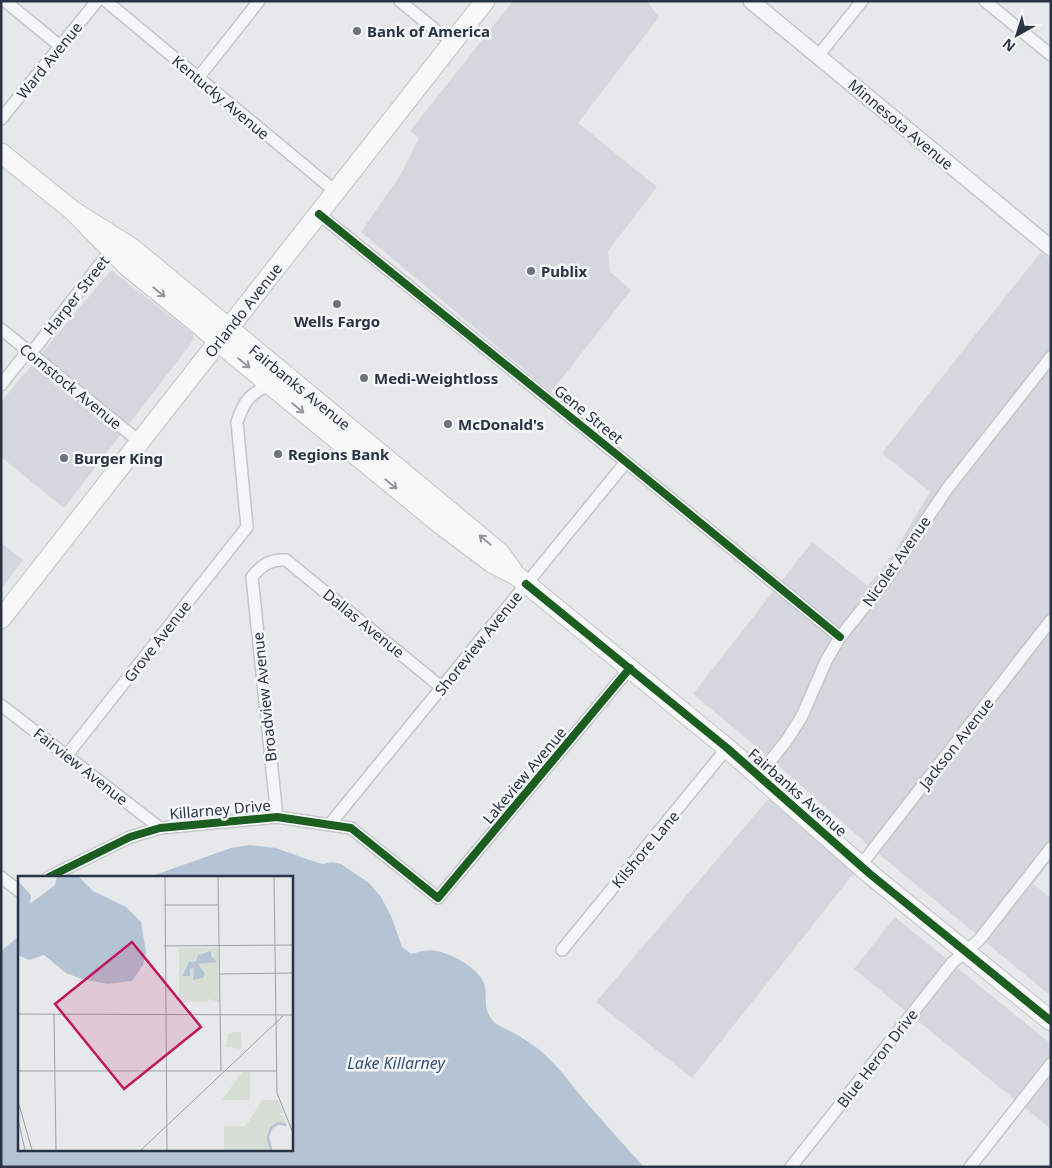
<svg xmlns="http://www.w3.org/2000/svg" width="1052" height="1168" viewBox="0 0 1052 1168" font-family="'Noto Sans',sans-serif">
<rect width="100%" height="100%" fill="#e6e8ea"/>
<path fill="#d4d7dd" d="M513,1H651L649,4L659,17L578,123L657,187L608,251L610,272L631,290L551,392L361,232L401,174L419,138L410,131Z
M1041,252L1051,260V861L1033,884L1051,898V996L874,850L764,753L693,694L812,542L868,586L880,571L893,554L930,492L882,453Z
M111,270L193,334V340L190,345L64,508L1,457V402Z
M1,543L23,560L1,589Z
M769,798L854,873L692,1078L596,1002Z
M895,917L1051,1044V1129L854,969Z"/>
<path fill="#b4c4d5" d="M250,845L276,848L309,860L323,864L332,862L341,864L369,883L381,897L391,916L402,947L411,954C419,952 428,949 437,951C452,954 481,969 485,986C487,999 483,1011 494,1022C498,1026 505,1028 510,1031C521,1037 533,1044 542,1052C559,1067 571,1084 585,1101C604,1123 624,1145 644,1167H1V951L19,936V1149H291V877H149L231,848Z"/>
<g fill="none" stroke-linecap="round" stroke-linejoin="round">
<g stroke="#c4c6c8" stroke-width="14">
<path id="minor" d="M5,1L60,46
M106,1L336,192
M400,1L439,33L455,40
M985,1L1051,55
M818,56L862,1
M198,78L259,1
M1,119L97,1
M319,214L626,462L840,637
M1,329L140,442
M1,385L23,357L36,347L111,250
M1,705L160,828
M67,755L247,527L237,422C244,401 250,393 270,385
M759,775L787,740L802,716L826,661L840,637L885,581L947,489L1051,357
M277,817L252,577C262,565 270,559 286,560L441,687
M330,824L626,462
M861,865L1051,620
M1,877L19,891
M49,877L130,837L160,828L277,817L351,828L438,898L630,668
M562,950L727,748
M791,1167L952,963L979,940L1051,848
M970,1167L1051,1064"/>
</g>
<g stroke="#c4c6c8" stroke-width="18">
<path id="tertiary" d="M751,1L1051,248"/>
</g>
<g stroke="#c2c5c8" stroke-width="21">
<path id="primary" d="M1,153L72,210L132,248L481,537L500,553L513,571
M72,210L128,267L203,328L234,355L440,524L492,563L517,576L727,748L870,874L1051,1021
M1,619L485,1"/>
</g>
<use href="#minor" stroke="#f5f6f7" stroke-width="11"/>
<use href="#tertiary" stroke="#f5f6f7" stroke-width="15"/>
<use href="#primary" stroke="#f8f8f8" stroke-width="19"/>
<g stroke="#f4f6f9" stroke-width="11">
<path id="cycleway" d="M319,214L626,462L840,637
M526,584L727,748L870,874L1051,1021
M49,877L130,837L160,828L277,817L351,828L438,898L630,668"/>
</g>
<use href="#cycleway" stroke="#1b5e20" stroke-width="8"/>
</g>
<defs><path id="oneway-shaft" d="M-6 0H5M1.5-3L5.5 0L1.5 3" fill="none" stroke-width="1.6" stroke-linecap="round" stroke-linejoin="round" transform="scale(1.25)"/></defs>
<g stroke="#92969e">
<use href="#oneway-shaft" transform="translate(159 292) rotate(39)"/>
<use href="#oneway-shaft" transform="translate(244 363) rotate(39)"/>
<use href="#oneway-shaft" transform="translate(298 408) rotate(40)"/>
<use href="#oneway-shaft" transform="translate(391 484) rotate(39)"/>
<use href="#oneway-shaft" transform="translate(485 540) rotate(-140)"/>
</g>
<g fill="#6c737f" stroke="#f4f6f9" stroke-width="2">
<circle cx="357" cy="31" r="5"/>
<circle cx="531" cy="271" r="5"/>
<circle cx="337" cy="304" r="5"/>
<circle cx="364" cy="378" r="5"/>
<circle cx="448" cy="424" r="5"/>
<circle cx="278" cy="454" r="5"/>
<circle cx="64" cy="458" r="5"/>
</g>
<g text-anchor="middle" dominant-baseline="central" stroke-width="5" stroke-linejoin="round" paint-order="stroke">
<g font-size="15" font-weight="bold" fill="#2b3445" stroke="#f4f6f9" text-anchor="start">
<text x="367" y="31">Bank of America</text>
<text x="541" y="271">Publix</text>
<text x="337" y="321" text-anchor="middle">Wells Fargo</text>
<text x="374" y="378">Medi-Weightloss</text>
<text x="458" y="424">McDonald's</text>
<text x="288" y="454">Regions Bank</text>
<text x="74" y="458">Burger King</text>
</g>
<g font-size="15" fill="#2b3445" stroke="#f4f6f9">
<text transform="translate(49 60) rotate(-51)">Ward Avenue</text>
<text transform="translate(221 97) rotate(40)">Kentucky Avenue</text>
<text transform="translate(901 124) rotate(40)">Minnesota Avenue</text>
<text transform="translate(76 295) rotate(-52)">Harper Street</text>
<text transform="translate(243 310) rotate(-52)">Orlando Avenue</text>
<text transform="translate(71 386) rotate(39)">Comstock Avenue</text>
<text transform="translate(300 387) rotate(39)">Fairbanks Avenue</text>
<text transform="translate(589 414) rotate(39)">Gene Street</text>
<text transform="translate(896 561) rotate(-55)">Nicolet Avenue</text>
<text transform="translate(364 623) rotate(39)">Dallas Avenue</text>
<text transform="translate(157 641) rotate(-52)">Grove Avenue</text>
<text transform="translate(478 643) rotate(-51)">Shoreview Avenue</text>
<text transform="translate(264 697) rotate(-96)">Broadview Avenue</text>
<text transform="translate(956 743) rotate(-52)">Jackson Avenue</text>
<text transform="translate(81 766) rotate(38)">Fairview Avenue</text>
<text transform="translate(524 775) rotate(-50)">Lakeview Avenue</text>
<text transform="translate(798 792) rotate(41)">Fairbanks Avenue</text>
<text transform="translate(220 809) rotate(-5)">Killarney Drive</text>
<text transform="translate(645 849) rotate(-50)">Kilshore Lane</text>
<text transform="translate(877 1058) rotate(-52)">Blue Heron Drive</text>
</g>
<g font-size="16" font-style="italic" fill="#34527a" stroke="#f4f6f9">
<text x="396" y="1063">Lake Killarney</text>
</g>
</g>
<g transform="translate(18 876)">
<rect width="275" height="275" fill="#e6e8ea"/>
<path d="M161,72H200L201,126L190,123L189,126H161ZM190,75L194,80L190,86L180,88L184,103L175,104L176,92L172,93V100L164,99L168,91H171V86L178,85L180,79ZM214,156H223L224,173L208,171L210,158ZM224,196H232V224H204ZM244,224H260L265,237L259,239H265L269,250L263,248L254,253L251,263L255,274H206V250H228Z" fill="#d6ded6" fill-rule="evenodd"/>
<path d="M39,1H61L75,15L108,31L123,46L128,76L125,89L114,105L90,108L64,103L48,97L26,79L11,84L0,79V5L13,19L12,28L37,9ZM193,75V80L199,86L180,88L187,98L185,102L175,104L176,92L172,93V100H164L171,86L178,85L180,79Z" fill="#b4c4d5"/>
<path fill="none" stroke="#b4c4d5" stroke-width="2.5" d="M253,274L250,261L253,252L260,247L268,249"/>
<path fill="none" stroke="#9ba0a8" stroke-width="1" d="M147,1L149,274M200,1L203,195M256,1L259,217L275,257M146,29H200M146,70L275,69M202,98L275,97M0,138L275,139M36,139L38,274M0,195H259M0,225L14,274M0,243L7,274M123,274L265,140"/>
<path fill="#c2185b" fill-opacity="0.15" stroke="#c2185b" stroke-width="2.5" d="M114,66L183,151L106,213L37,128Z"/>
<rect width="275" height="275" fill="none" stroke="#2b3445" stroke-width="2.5"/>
</g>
<rect width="1052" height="1168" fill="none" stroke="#2b3445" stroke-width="5"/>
<g transform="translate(1017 35) rotate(219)" stroke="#f4f6f9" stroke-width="4" paint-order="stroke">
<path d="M0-4L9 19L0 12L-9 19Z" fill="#2b3445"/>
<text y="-8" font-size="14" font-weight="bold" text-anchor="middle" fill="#2b3445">N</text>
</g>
</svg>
